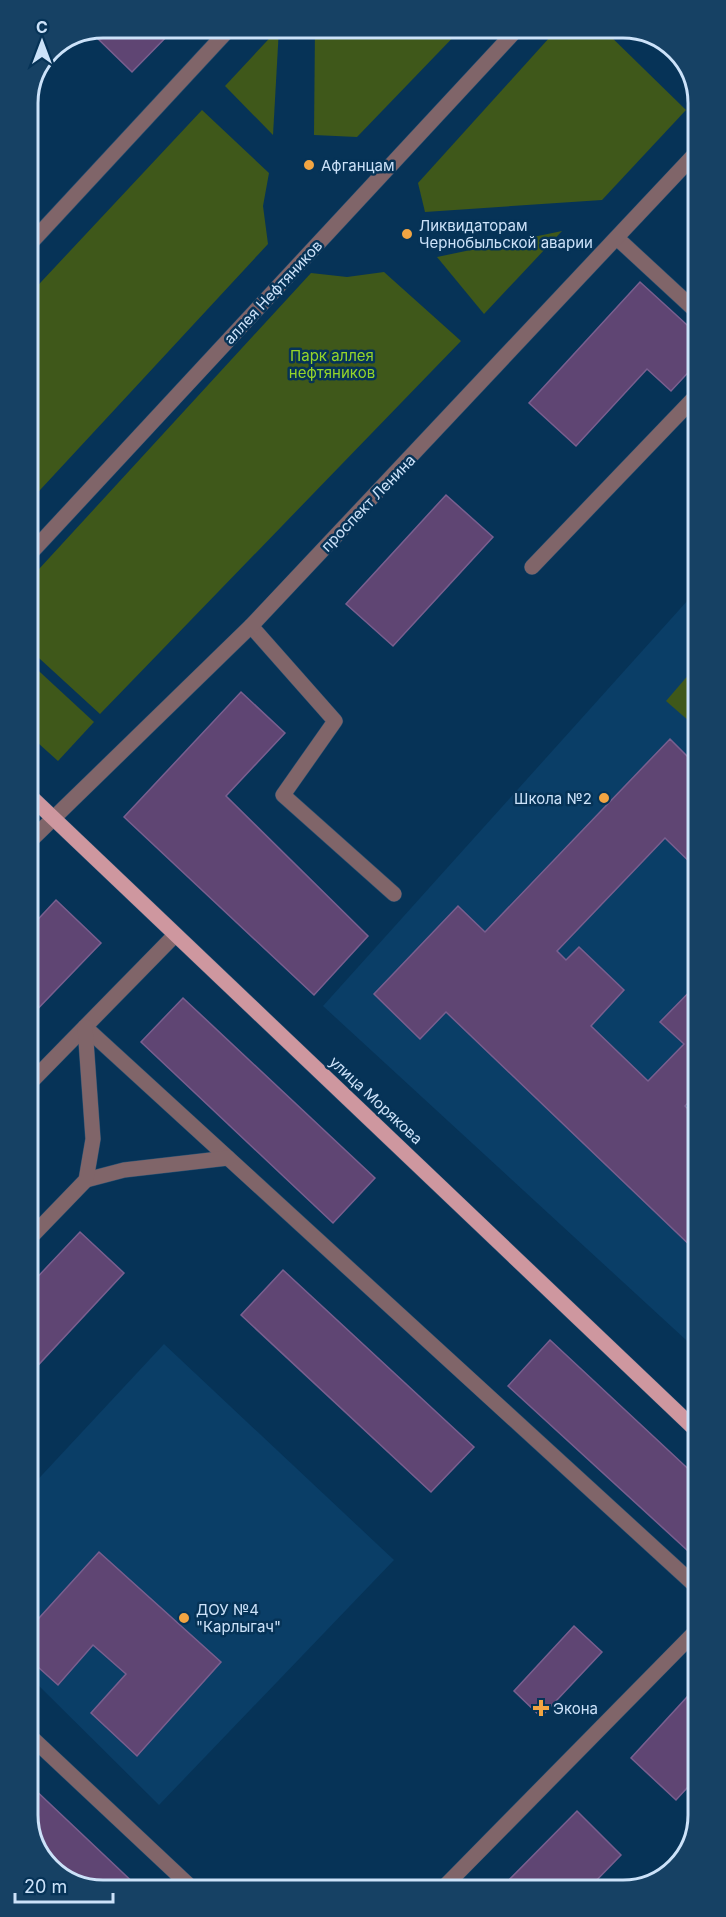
<svg xmlns="http://www.w3.org/2000/svg" width="726" height="1917" font-family="Inter,sans-serif">
  <style>
    .built { fill: #0a3e67 }
    .green { fill: #3f581a }
    .building { fill: #5f4573; stroke: #795f8f; stroke-width: 1.5 }
    .lines { fill: none; stroke-linecap: round; stroke-linejoin: round }
    .minor-casing { stroke: #264f71; stroke-width: 16 }
    .major-casing { stroke: #264f71; stroke-width: 16 }
    .minor { stroke: #806569; stroke-width: 15 }
    .major { stroke: #ce979f; stroke-width: 15 }
    .poi-dot { fill: #f2a542; stroke: #063357; stroke-width: 2 }
    .labels { text-anchor: middle; dominant-baseline: central; stroke-width: 5; stroke-linejoin: round; paint-order: stroke }
    .poi-label { font-size: 15px; fill: #cce2f9; stroke: #063357; text-anchor: start }
    .street-label { font-size: 15px; fill: #cce2f9; stroke: #063357 }
    .park-label { font-size: 15px; fill: #95d529; stroke: #063357 }
    .rim { fill: none; stroke: #cce2f9; stroke-width: 3 }
  </style>
  <rect width="100%" height="100%" fill="#063357"/>
  <g class="built">
    <polygon points="697,590 698,1351 323,1006"/>
    <polygon points="164,1344 394,1560 159,1805 29,1676 29,1489"/>
  </g>
  <g class="green">
    <polygon points="315,27 463,27 357,137 314,135"/>
    <polygon points="559,27 601,27 686,110 602,200 425,212 418,183"/>
    <polygon points="279,28 273,135 225,86"/>
    <polygon points="202,110 269,173 263,206 268,244 28,503 27,297"/>
    <polygon points="562,231 484,314 437,257"/>
    <polygon points="384,272 461,341 100,714 28,648 28,581 311,273 347,277"/>
    <polygon points="28,661 94,722 58,761 28,734"/>
    <polygon points="697,665 697,728 666,701"/>
  </g>
  <g class="building">
    <polygon points="103,27 176,27 132,72 91,32"/>
    <polygon points="640,282 697,334 697,363 671,391 647,369 576,446 529,403"/>
    <polygon points="446,495 493,537 393,646 346,604"/>
    <polygon points="241,692 285,733 226,796 368,936 314,995 124,817"/>
    <polygon points="670,739 697,766 698,870 665,838 557,951 566,960 579,947 624,990 591,1026 648,1081 684,1044 660,1022 698,983 698,1093 685,1106 698,1119 698,1253 446,1012 420,1039 374,994 458,906 485,932"/>
    <polygon points="56,900 101,943 28,1019 28,930"/>
    <polygon points="183,998 375,1178 333,1223 141,1042"/>
    <polygon points="80,1232 124,1273 29,1375 29,1286"/>
    <polygon points="283,1270 474,1447 431,1492 241,1315"/>
    <polygon points="550,1340 698,1478 699,1561 508,1386"/>
    <polygon points="99,1552 221,1662 137,1756 91,1713 126,1674 93,1645 58,1685 29,1659 29,1629"/>
    <polygon points="574,1626 602,1652 541,1717 514,1691"/>
    <polygon points="699,1684 699,1775 676,1800 631,1758"/>
    <polygon points="30,1785 141,1890 97,1890 53,1871 30,1834"/>
    <polygon points="577,1811 621,1855 589,1888 501,1888"/>
  </g>
  <g class="lines">
    <g class="minor-casing">
      <g id="minor">
        <polyline points="618,239 697,312"/>
        <polyline points="27,247 231,27"/>
        <polyline points="28,556 519,27"/>
        <polyline points="532,567 697,395"/>
        <polyline points="251,626 335,721 283,795 394,894"/>
        <polyline points="28,843 251,626 696,153"/>
        <polyline points="85,1027 699,1589"/>
        <polyline points="29,1084 175,935"/>
        <polyline points="86,1180 124,1170 228,1158"/>
        <polyline points="29,1239 86,1180 93,1139 85,1027"/>
        <polyline points="30,1736 193,1889"/>
        <polyline points="443,1888 699,1628"/>
      </g>
    </g>
    <g class="major-casing">
      <polyline id="major" points="28,794 698,1432"/>
    </g>
    <use href="#minor" class="minor"/>
    <use href="#major" class="major"/>
  </g>
  <g class="poi-dot">
    <circle cx="309" cy="165" r="6"/>
    <circle cx="407" cy="234" r="6"/>
    <circle cx="604" cy="798" r="6"/>
    <circle cx="184" cy="1618" r="6"/>
    <path d="M538 1699h6v6h6v6h-6v6h-6v-6h-6v-6h6z"/>
  </g>
  <g class="labels">
    <g class="poi-label">
      <text x="321" y="165">Афганцам</text>
      <text x="419" y="225">Ликвидаторам<tspan x="419" dy="17">Чернобыльской аварии</tspan></text>
      <text x="592" y="798" text-anchor="end">Школа №2</text>
      <text x="196" y="1609">ДОУ №4<tspan x="196" dy="17">"Карлыгач"</tspan></text>
      <text x="553" y="1708">Экона</text>
    </g>
    <g class="street-label">
      <text transform="translate(273 292) rotate(-47)">аллея Нефтяников</text>
      <text transform="translate(368 503) rotate(-46)">проспект Ленина</text>
      <text transform="translate(376 1100) rotate(43)">улица Морякова</text>
    </g>
    <g class="park-label">
      <text x="332" y="355">Парк аллея<tspan x="332" dy="17">нефтяников</tspan></text>
    </g>
  </g>
  <path d="M0 0H726V1917H0ZM103 38H623A65 65 0 0 1 688 103V1815A65 65 0 0 1 623 1880H103A65 65 0 0 1 38 1815V103A65 65 0 0 1 103 38Z" fill="#164164" fill-rule="evenodd"/>
  <path class="rim" d="M103 38H623A65 65 0 0 1 688 103V1815A65 65 0 0 1 623 1880H103A65 65 0 0 1 38 1815V103A65 65 0 0 1 103 38Z"/>
  <g transform="translate(42 42)" stroke="#063357" stroke-width="4.5" paint-order="stroke">
  <path d="M0-4.5L10 22L0 15L-10 22Z" fill="#cce2f9"/>
  <text y="-9" font-size="16" font-weight="bold" text-anchor="middle" fill="#cce2f9">С</text>
  </g>
  <path d="M15 1893v9h98v-9" fill="none" stroke="#cce2f9" stroke-width="3"/>
  <text x="24" y="1893" font-size="18" fill="#cce2f9" stroke="#063357" stroke-width="4.5" paint-order="stroke">20 m</text>
</svg>
